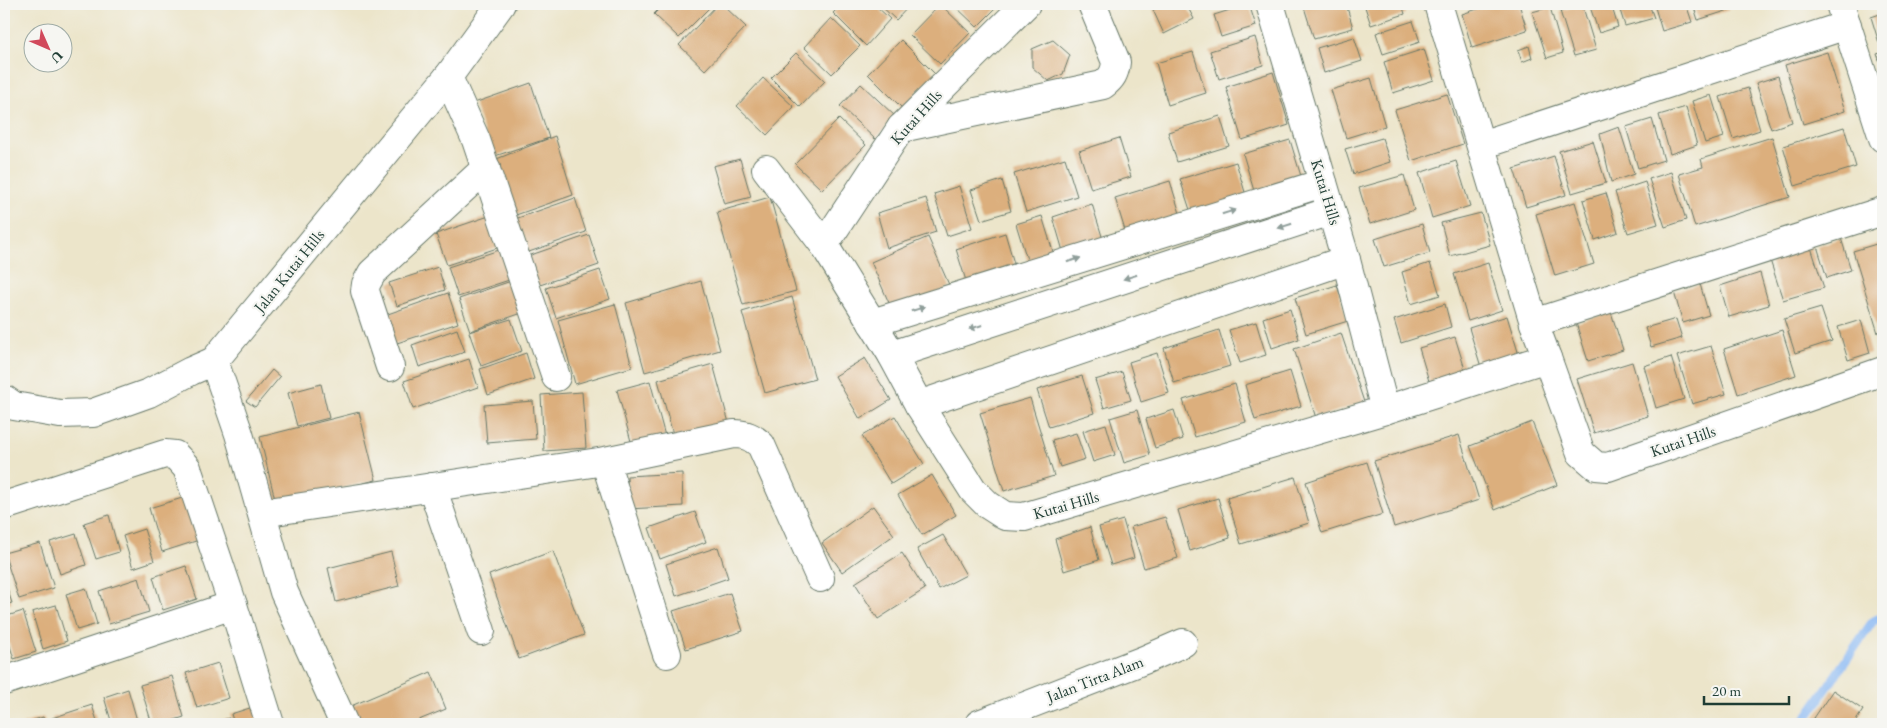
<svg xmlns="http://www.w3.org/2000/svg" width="1887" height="728" font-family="'EB Garamond',serif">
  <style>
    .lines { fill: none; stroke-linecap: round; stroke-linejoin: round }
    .stream { stroke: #88b8f4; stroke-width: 9 }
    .building { fill: #dcaf7d }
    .minor-casing { stroke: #677868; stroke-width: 30 }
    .minor { stroke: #fff; stroke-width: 28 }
    .oneway { fill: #8f9e9a }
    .labels { text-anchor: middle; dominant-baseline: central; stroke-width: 4.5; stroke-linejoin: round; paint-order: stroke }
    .street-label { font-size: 16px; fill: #1f3d34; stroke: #f6f6f2 }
  </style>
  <rect width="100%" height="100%" fill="#f6f6f2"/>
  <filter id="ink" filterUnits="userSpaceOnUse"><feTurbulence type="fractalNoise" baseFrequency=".02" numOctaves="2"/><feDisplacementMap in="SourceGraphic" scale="10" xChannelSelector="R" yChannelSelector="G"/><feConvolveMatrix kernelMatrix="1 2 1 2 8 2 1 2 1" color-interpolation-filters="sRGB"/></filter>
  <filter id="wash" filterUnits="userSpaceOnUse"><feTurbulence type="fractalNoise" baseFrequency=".0096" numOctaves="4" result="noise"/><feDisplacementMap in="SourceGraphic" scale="20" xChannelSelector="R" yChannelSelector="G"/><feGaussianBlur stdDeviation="1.12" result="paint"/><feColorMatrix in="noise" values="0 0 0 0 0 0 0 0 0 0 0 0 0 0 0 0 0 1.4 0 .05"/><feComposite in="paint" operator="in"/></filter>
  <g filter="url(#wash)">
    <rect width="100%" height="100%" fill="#ece5ca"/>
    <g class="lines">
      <polyline class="stream" points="1802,724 1873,621 1883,617"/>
    </g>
    <g id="blocks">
      <g class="building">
        <polygon points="664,4 713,4 679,38 654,14"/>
        <polygon points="718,4 722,4 746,27 705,70 679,45"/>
        <polygon points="842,4 874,4 890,19 866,46 833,13"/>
        <polygon points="879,4 911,4 896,20"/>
        <polygon points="940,4 970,33 940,64 910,35"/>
        <polygon points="953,4 1000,4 977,27"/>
        <polygon points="1165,4 1186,4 1194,19 1164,34 1153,10"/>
        <polygon points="1197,4 1213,4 1198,9"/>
        <polygon points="1249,4 1256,26 1221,37 1214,15"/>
        <polygon points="1303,4 1346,4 1353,28 1314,39"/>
        <polygon points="1364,4 1402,4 1405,14 1371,25"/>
        <polygon points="1493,4 1519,4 1527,30 1472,48 1462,14"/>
        <polygon points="1582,4 1596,50 1574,56 1560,11"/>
        <polygon points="1589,4 1611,4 1618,27 1599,33"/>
        <polygon points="1618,4 1649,4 1654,18 1625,26"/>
        <polygon points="1654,4 1686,4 1692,22 1662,31"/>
        <polygon points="1693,4 1728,4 1729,10 1698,20"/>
        <polygon points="1550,7 1563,53 1547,58 1532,12"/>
        <polygon points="1883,13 1883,42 1879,43 1871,17"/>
        <polygon points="831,18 860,46 832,74 804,47"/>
        <polygon points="1413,21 1420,42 1383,54 1376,33"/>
        <polygon points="1255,37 1263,65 1219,79 1210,51"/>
        <polygon points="1354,37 1362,61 1324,73 1317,48"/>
        <polygon points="901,40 935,74 902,108 868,74"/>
        <polygon points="1053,40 1070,55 1063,74 1048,81 1032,67 1032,49"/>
        <polygon points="1529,46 1532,58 1522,62 1518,50"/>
        <polygon points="1424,49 1434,80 1393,93 1384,62"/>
        <polygon points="1193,52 1206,93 1168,105 1156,63"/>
        <polygon points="1827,52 1845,111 1803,124 1785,65"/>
        <polygon points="1883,52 1883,71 1877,54"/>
        <polygon points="796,53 825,81 800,107 771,78"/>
        <polygon points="1273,72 1289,125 1242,140 1226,87"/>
        <polygon points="1778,76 1792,122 1771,129 1756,83"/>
        <polygon points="763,78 794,107 767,135 737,106"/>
        <polygon points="1371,78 1385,126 1346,138 1331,90"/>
        <polygon points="531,83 549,138 492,157 474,103"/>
        <polygon points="861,84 896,117 875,139 840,106"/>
        <polygon points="1748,88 1760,130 1733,139 1720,97"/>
        <polygon points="1447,94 1463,144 1411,161 1395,110"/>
        <polygon points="1711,95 1724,137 1705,143 1692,101"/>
        <polygon points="1686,107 1697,145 1670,154 1659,115"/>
        <polygon points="1220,116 1229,146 1177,162 1168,132"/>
        <polygon points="839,119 866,145 822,190 795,164"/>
        <polygon points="1652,119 1664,160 1638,168 1626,127"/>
        <polygon points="1619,127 1634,174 1611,182 1600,134"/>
        <polygon points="1844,127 1856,167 1795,186 1783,146"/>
        <polygon points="555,136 573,195 513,216 494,160"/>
        <polygon points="1772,137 1790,197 1695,227 1679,174 1703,167 1701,159"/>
        <polygon points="1119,138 1131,177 1091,189 1079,151"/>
        <polygon points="1382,138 1390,162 1353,174 1345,149"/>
        <polygon points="1290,140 1304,186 1257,201 1243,154"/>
        <polygon points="1593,141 1606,183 1572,193 1559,151"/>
        <polygon points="1554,156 1566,195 1526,207 1514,169"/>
        <polygon points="1065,158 1077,196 1026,212 1014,174"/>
        <polygon points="740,159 751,197 724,204 713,166"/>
        <polygon points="1456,161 1470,206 1432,218 1419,173"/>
        <polygon points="1236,162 1247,199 1192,216 1180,179"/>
        <polygon points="1671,172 1686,220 1665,227 1649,179"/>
        <polygon points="1404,175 1414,210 1370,224 1359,188"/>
        <polygon points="1002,180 1011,211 981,220 971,190"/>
        <polygon points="1170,181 1182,220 1127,237 1115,198"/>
        <polygon points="1645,182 1658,224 1628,233 1615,192"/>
        <polygon points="959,186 972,228 947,236 934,194"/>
        <polygon points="1606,193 1618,232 1595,240 1583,200"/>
        <polygon points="770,197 796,291 743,305 717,212"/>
        <polygon points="575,198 586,232 526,253 515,219"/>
        <polygon points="926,198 936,232 887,248 877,213"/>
        <polygon points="1575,202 1594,264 1555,276 1536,214"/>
        <polygon points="1092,204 1105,246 1065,258 1053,217"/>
        <polygon points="1481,213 1490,245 1450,256 1441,223"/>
        <polygon points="489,216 500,247 447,265 436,234"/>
        <polygon points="1042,216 1055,258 1029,266 1016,224"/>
        <polygon points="1422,224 1430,253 1384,267 1375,239"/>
        <polygon points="1005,233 1016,270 967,284 956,249"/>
        <polygon points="589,235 599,265 537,286 528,256"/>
        <polygon points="928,237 950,287 893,312 871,262"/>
        <polygon points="1841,238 1851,270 1827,278 1817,246"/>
        <polygon points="1809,241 1824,288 1783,300 1768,254"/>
        <polygon points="1883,242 1883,331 1878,333 1853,251"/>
        <polygon points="502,249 512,279 458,297 448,267"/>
        <polygon points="1430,263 1440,295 1411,304 1402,272"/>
        <polygon points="1488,263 1502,310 1468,321 1454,274"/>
        <polygon points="438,267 445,290 397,306 389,283"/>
        <polygon points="600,270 610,299 556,318 546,288"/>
        <polygon points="1760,273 1769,305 1729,317 1720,286"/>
        <polygon points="514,280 525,312 470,331 459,299"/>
        <polygon points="701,281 720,350 645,372 626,303"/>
        <polygon points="1700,284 1709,315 1683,323 1674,292"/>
        <polygon points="1337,285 1348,321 1306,334 1295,298"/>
        <polygon points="448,293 458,323 394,344 385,315"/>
        <polygon points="792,297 815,379 765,393 742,312"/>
        <polygon points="615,304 632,367 575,384 558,320"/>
        <polygon points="1445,304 1451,327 1401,343 1394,320"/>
        <polygon points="1821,308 1832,341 1795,353 1784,319"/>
        <polygon points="1290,309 1299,339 1272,348 1263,318"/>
        <polygon points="1611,312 1623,350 1588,361 1576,323"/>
        <polygon points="1507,316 1519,355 1481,367 1469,328"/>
        <polygon points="511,319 522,351 481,366 469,332"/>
        <polygon points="1676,319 1682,338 1651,347 1645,328"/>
        <polygon points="1861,320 1870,353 1848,360 1838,327"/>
        <polygon points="1256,322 1266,355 1240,363 1229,330"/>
        <polygon points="457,329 465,352 419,367 412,345"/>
        <polygon points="1219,330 1230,366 1174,383 1164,348"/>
        <polygon points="1782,330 1796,375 1738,394 1724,349"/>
        <polygon points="1341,333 1364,402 1316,418 1294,349"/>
        <polygon points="1455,337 1468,379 1432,391 1419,348"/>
        <polygon points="1711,346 1726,394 1692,404 1677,356"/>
        <polygon points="526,353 534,379 488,395 480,369"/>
        <polygon points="1157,353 1169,393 1141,402 1129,362"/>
        <polygon points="1671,357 1684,399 1656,408 1644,366"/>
        <polygon points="865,358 891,400 860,419 835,376"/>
        <polygon points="469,359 478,387 413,409 404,381"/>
        <polygon points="1632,362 1648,416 1594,433 1577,379"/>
        <polygon points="713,364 729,423 674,438 658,380"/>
        <polygon points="272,370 280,377 255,407 246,401"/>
        <polygon points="1290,371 1301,406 1255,420 1245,385"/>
        <polygon points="1122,372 1131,400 1104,408 1095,380"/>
        <polygon points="1082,376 1094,413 1049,427 1037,390"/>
        <polygon points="650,381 665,436 632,445 617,390"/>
        <polygon points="321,384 329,418 297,426 288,393"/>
        <polygon points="1235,384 1246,422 1195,437 1183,400"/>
        <polygon points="582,392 586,448 544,451 541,395"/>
        <polygon points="1030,398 1054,476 1004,491 980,413"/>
        <polygon points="533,401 536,439 487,443 484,405"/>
        <polygon points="1137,410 1150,455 1124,463 1110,418"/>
        <polygon points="1174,410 1183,439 1155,448 1146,419"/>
        <polygon points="359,412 376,480 276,504 260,437"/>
        <polygon points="895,416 924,464 891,484 862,436"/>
        <polygon points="1532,422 1557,485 1495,510 1470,446"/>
        <polygon points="1106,424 1115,455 1093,462 1083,431"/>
        <polygon points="1076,433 1085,459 1060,467 1052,440"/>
        <polygon points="1459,435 1479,500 1394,527 1374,461"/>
        <polygon points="1367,462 1383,514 1322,533 1306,482"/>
        <polygon points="682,473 683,506 628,509 627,476"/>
        <polygon points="932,475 956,515 922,535 898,495"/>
        <polygon points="1295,477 1309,523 1241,544 1227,498"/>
        <polygon points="189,496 202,539 162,552 149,508"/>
        <polygon points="1218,498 1230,538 1190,551 1178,510"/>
        <polygon points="873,506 894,535 842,572 822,543"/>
        <polygon points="695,512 706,542 660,559 649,528"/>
        <polygon points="109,515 119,552 96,559 84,523"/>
        <polygon points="1165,517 1178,558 1144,568 1131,527"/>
        <polygon points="1123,520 1134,558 1111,565 1099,527"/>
        <polygon points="1090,527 1099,560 1064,571 1055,539"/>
        <polygon points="144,529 154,561 133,568 123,536"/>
        <polygon points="76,534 86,565 60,574 50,542"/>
        <polygon points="943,535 966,575 939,589 917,549"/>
        <polygon points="40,543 54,588 19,599 4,553"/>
        <polygon points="718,547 728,578 676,596 666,564"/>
        <polygon points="553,551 584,635 519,659 489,575"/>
        <polygon points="391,552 399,586 336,602 328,568"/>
        <polygon points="902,553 925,589 878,619 855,583"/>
        <polygon points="186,566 197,599 163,610 153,577"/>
        <polygon points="139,578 149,612 109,624 99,591"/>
        <polygon points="4,579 12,603 4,605"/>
        <polygon points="86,588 97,624 77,630 66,594"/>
        <polygon points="730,593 743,631 686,649 673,611"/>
        <polygon points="56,605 67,641 43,649 32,612"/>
        <polygon points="23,611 36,652 14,659 4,627 4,617"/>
        <polygon points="218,663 229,698 197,708 186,673"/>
        <polygon points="431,672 446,709 409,724 358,724 351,706"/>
        <polygon points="172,676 184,717 162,724 152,724 140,685"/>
        <polygon points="128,689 138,724 112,724 104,697"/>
        <polygon points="1833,690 1863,710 1854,724 1810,724"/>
        <polygon points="92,705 98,724 54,724 52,718"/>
        <polygon points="256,706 262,724 234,724 231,714"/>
        <polygon points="43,717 46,724 22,724"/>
        <polygon points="229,718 231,724 209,724"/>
      </g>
    </g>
  </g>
  <g filter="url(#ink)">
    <use href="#blocks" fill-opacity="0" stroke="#677868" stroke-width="1"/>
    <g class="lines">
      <g class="minor-casing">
        <g id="minor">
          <polyline points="1270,4 1346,260 1385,410"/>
          <polyline points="1438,4 1534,323 1547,358"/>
          <polyline points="1840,4 1883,138"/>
          <polyline points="448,77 476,140 556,377"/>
          <path d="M 901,128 L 1103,85 C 1112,78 1115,73 1116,62 L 1092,4"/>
          <polyline points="1481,145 1847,25"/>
          <polyline points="766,169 824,245 892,355 919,405 973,490 988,505 1005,516 1024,517 1385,410 1547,358 1581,453 1596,466 1608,467 1883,371"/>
          <polyline points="824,245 901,128 1026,4"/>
          <polyline points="872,323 1323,183"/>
          <polyline points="1534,323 1883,211"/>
          <polyline points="892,355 1331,211"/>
          <polyline points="214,361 239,434 284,592 344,724"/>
          <polyline points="390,367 365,291 366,284 372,273 486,168"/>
          <polyline points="4,399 14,406 60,414 93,413 149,393 191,371 214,361 448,77 501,4"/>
          <polyline points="919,405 1346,260"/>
          <polyline points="605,461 667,654"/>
          <polyline points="432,487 481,631"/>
          <polyline points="4,506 165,454 175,455 187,468 233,605 270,724"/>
          <path d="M 262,513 L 605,461 L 734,434 C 746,434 752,437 761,445 L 820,578"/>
          <polyline points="4,681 233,605"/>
          <polyline points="979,724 1144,660 1183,643"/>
        </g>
      </g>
      <use href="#minor" class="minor"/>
    </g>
    <defs><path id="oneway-solid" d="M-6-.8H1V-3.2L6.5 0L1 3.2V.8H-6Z" transform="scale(1.25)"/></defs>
    <g class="oneway">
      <use href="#oneway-solid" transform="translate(1229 212) rotate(-17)"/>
      <use href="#oneway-solid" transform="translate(1285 226) rotate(162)"/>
      <use href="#oneway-solid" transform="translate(1074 260) rotate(-17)"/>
      <use href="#oneway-solid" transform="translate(1130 277) rotate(162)"/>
      <use href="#oneway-solid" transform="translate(918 309) rotate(-17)"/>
      <use href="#oneway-solid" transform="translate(976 327) rotate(162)"/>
    </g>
  </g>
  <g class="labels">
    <g class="street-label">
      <text transform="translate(916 117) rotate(-48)">Kutai Hills</text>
      <text transform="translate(1326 192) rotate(73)">Kutai Hills</text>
      <text transform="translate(289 271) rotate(-51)">Jalan Kutai Hills</text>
      <text transform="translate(1683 441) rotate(-19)">Kutai Hills</text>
      <text transform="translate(1066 505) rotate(-16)">Kutai Hills</text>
      <text transform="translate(1095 679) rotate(-21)">Jalan Tirta Alam</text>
    </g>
  </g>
  <rect width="1887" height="728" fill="none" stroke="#f6f6f2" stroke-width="20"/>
  <g transform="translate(48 48) rotate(135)"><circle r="24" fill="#f6f6f2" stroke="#a0aca6"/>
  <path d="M0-4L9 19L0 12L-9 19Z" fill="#d1495b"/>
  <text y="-8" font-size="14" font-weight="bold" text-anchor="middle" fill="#1f3d34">U</text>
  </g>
  <path d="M1704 696v8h85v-8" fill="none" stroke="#1f3d34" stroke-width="2.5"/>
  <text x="1712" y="696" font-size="15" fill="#1f3d34" stroke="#f6f6f2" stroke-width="4" paint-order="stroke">20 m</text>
</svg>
